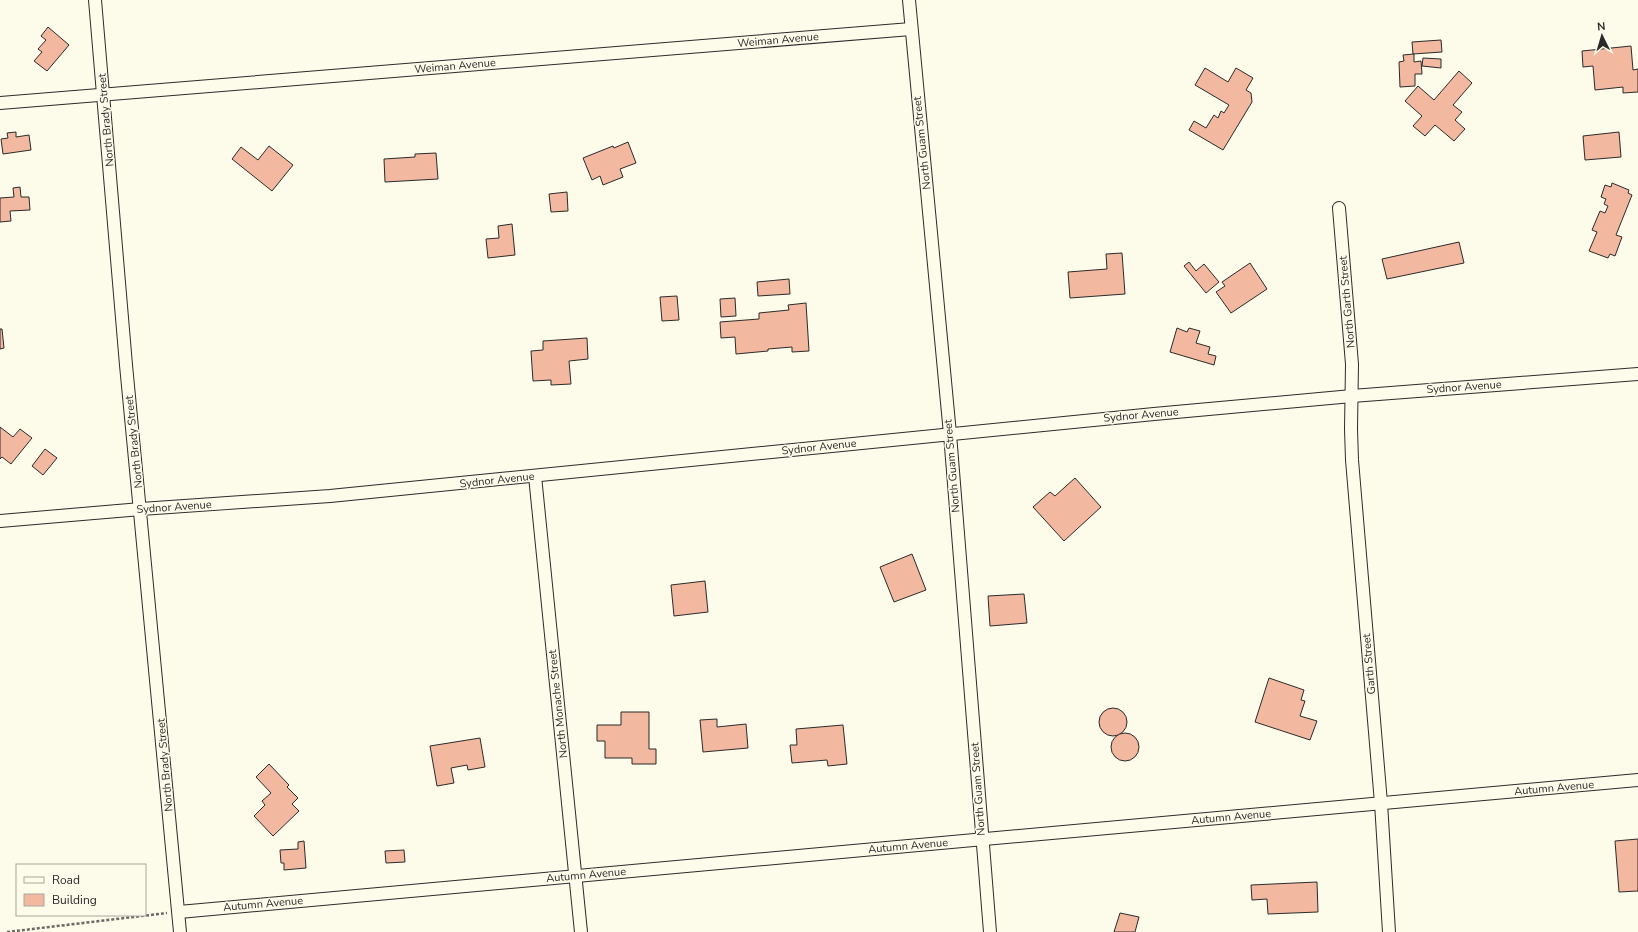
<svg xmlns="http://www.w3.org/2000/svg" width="1638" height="932" font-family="'Nunito Sans',sans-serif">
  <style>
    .building { fill: #f2b8a0; stroke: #2b2b2b }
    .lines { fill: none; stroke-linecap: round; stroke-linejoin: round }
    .street-casing { stroke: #2b2b2b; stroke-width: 14 }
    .path { stroke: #6a6964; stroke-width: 2.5; stroke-dasharray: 3 2; stroke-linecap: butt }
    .street { stroke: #fdfbea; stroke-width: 12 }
    .labels { text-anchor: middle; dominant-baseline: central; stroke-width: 3; stroke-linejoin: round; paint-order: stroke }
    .street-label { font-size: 11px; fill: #2b2b2b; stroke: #fdfbea }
  </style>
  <rect width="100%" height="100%" fill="#fdfbea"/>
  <g class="building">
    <polygon points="48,27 69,45 47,71 34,61 42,52 38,49 46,40 41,36"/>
    <polygon points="1441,40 1442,52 1413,54 1412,42"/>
    <polygon points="1631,46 1633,70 1638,69 1638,92 1623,93 1623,87 1595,90 1593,66 1583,67 1582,51"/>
    <polygon points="1414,54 1414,62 1421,61 1422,74 1415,74 1415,86 1400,87 1399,62 1404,61 1403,55"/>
    <polygon points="1423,58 1441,59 1441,68 1422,66"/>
    <polygon points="1205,68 1228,82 1236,68 1253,78 1246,90 1251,93 1252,102 1223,150 1189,130 1194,121 1206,128 1214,115 1218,118 1221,111 1224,113 1229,105 1195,85"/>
    <polygon points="1459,71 1472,83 1453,105 1462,112 1455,120 1465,129 1454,141 1435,125 1425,136 1413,126 1422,116 1405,101 1418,86 1434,100"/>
    <polygon points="16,132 16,137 29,135 31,150 3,154 1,139 8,138 7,133"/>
    <polygon points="1619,132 1621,157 1585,160 1583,136"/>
    <polygon points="628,142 636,163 620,169 623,177 603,185 600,176 592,180 583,158 613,146 614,148"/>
    <polygon points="269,146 293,165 272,191 232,159 241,147 258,160"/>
    <polygon points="436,153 438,179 385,182 384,159 415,157 415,154"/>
    <polygon points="1612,183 1629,190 1628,193 1632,195 1616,235 1622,237 1615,256 1610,254 1608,258 1589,251 1597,232 1592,230 1600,211 1605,213 1608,206 1604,204 1606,199 1601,197 1605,185 1611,187"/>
    <polygon points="20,187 21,197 29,197 30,210 10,211 11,221 0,222 0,198 14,197 13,188"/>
    <polygon points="567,192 568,211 551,212 549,194"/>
    <polygon points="512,224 515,255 488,258 486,239 499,238 498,226"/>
    <polygon points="1459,242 1464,263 1387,279 1382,259"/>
    <polygon points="1122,253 1125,294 1070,298 1068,272 1107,269 1106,254"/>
    <polygon points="1189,262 1196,271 1204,264 1219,282 1206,293 1184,266"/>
    <polygon points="1250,263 1267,289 1231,313 1216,292 1225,286 1222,282"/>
    <polygon points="789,279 790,294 758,296 757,282"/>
    <polygon points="677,296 679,320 662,321 660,297"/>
    <polygon points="735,298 736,316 721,317 720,299"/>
    <polygon points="806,303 809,351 792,352 792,347 768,349 768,351 736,354 735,337 721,338 720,322 759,319 759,313 789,310 788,305"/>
    <polygon points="1177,328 1187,332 1189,328 1200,331 1196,343 1210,347 1208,354 1216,356 1214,365 1170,352"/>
    <polygon points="0,329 2,329 4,348 0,349"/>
    <polygon points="587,338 588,359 569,361 571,384 551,385 551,380 533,381 531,351 543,350 543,341"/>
    <polygon points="0,427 13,437 20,429 32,438 11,464 2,457 0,459"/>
    <polygon points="45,449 57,458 43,475 32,466"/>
    <polygon points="1075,478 1101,507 1064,541 1033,507 1050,492 1055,496"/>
    <polygon points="912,554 926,590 894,602 880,567"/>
    <polygon points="705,581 708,612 674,616 671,585"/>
    <polygon points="1024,594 1027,623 990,626 988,596"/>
    <polygon points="1269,678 1304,690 1301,700 1305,701 1300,716 1317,721 1310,740 1255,722"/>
    <circle cx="1113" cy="722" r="14"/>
    <polygon points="621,712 649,712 649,749 656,749 656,764 632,764 632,758 605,758 605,741 597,741 597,725 621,725"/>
    <polygon points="717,719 717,727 746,724 748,748 703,752 700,720"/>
    <polygon points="843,725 847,764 828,766 827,760 792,763 790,745 797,745 796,729"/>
    <circle cx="1125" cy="747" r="14"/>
    <polygon points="480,738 485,767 468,770 467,765 451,768 454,783 437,786 430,746"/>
    <polygon points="269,764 289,785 287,787 298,798 292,804 299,811 273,836 254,816 265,805 262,801 271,793 256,777"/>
    <polygon points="1638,839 1638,891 1619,892 1615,841"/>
    <polygon points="304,841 306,868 284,870 284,863 281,863 280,850 298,849 298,842"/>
    <polygon points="404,850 405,862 386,863 385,851"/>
    <polygon points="1317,882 1318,912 1268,914 1267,899 1252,900 1251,885"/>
    <polygon points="1120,913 1139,917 1135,932 1114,932"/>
  </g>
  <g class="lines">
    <g class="street-casing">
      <g id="street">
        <polyline points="95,0 126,365 180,932"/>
        <polyline points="909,0 950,434 990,932"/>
        <polyline points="0,103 911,29"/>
        <polyline points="1339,208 1352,364 1351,429 1352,460 1381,803 1389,932"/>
        <polyline points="535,476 581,932"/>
        <polyline points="0,521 141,509 330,496 1154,414 1352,396 1638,374"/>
        <polyline points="179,912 1638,780"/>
      </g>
    </g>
    <polyline class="path" points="7,932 167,913"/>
    <use href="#street" class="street"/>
  </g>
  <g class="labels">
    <g class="street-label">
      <text transform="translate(778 40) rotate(-5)">Weiman Avenue</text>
      <text transform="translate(455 66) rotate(-5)">Weiman Avenue</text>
      <text transform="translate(106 120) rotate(-95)">North Brady Street</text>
      <text transform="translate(922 143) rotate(-96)">North Guam Street</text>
      <text transform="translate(1347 302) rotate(-95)">North Garth Street</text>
      <text transform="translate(1464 387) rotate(-4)">Sydnor Avenue</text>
      <text transform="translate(1141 415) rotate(-5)">Sydnor Avenue</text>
      <text transform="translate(134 442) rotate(-96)">North Brady Street</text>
      <text transform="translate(819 447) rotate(-6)">Sydnor Avenue</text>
      <text transform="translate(952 466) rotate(-95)">North Guam Street</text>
      <text transform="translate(497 480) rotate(-6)">Sydnor Avenue</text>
      <text transform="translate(174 507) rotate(-4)">Sydnor Avenue</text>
      <text transform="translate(1369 664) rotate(-95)">Garth Street</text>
      <text transform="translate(558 704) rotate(-96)">North Monache Street</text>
      <text transform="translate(165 765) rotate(-95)">North Brady Street</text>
      <text transform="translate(1554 788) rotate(-5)">Autumn Avenue</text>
      <text transform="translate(978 789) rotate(-94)">North Guam Street</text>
      <text transform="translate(1231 817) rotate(-5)">Autumn Avenue</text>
      <text transform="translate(908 846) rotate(-5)">Autumn Avenue</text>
      <text transform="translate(586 875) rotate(-5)">Autumn Avenue</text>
      <text transform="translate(263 904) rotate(-5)">Autumn Avenue</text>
    </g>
  </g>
  <rect x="16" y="864" width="130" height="52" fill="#fdfbea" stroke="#a9a89e"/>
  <rect x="24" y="877" width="20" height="6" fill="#fdfbea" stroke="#a9a89e"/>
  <text x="52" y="884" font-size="12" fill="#2b2b2b">Road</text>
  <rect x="24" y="894" width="20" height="12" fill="#f2b8a0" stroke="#a9a89e"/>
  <text x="52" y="904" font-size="12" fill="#2b2b2b">Building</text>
  <g transform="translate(1602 36) rotate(355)" stroke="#fdfbea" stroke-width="3" paint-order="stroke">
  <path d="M0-3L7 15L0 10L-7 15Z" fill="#2b2b2b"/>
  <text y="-6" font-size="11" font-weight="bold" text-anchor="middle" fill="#2b2b2b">N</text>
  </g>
</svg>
